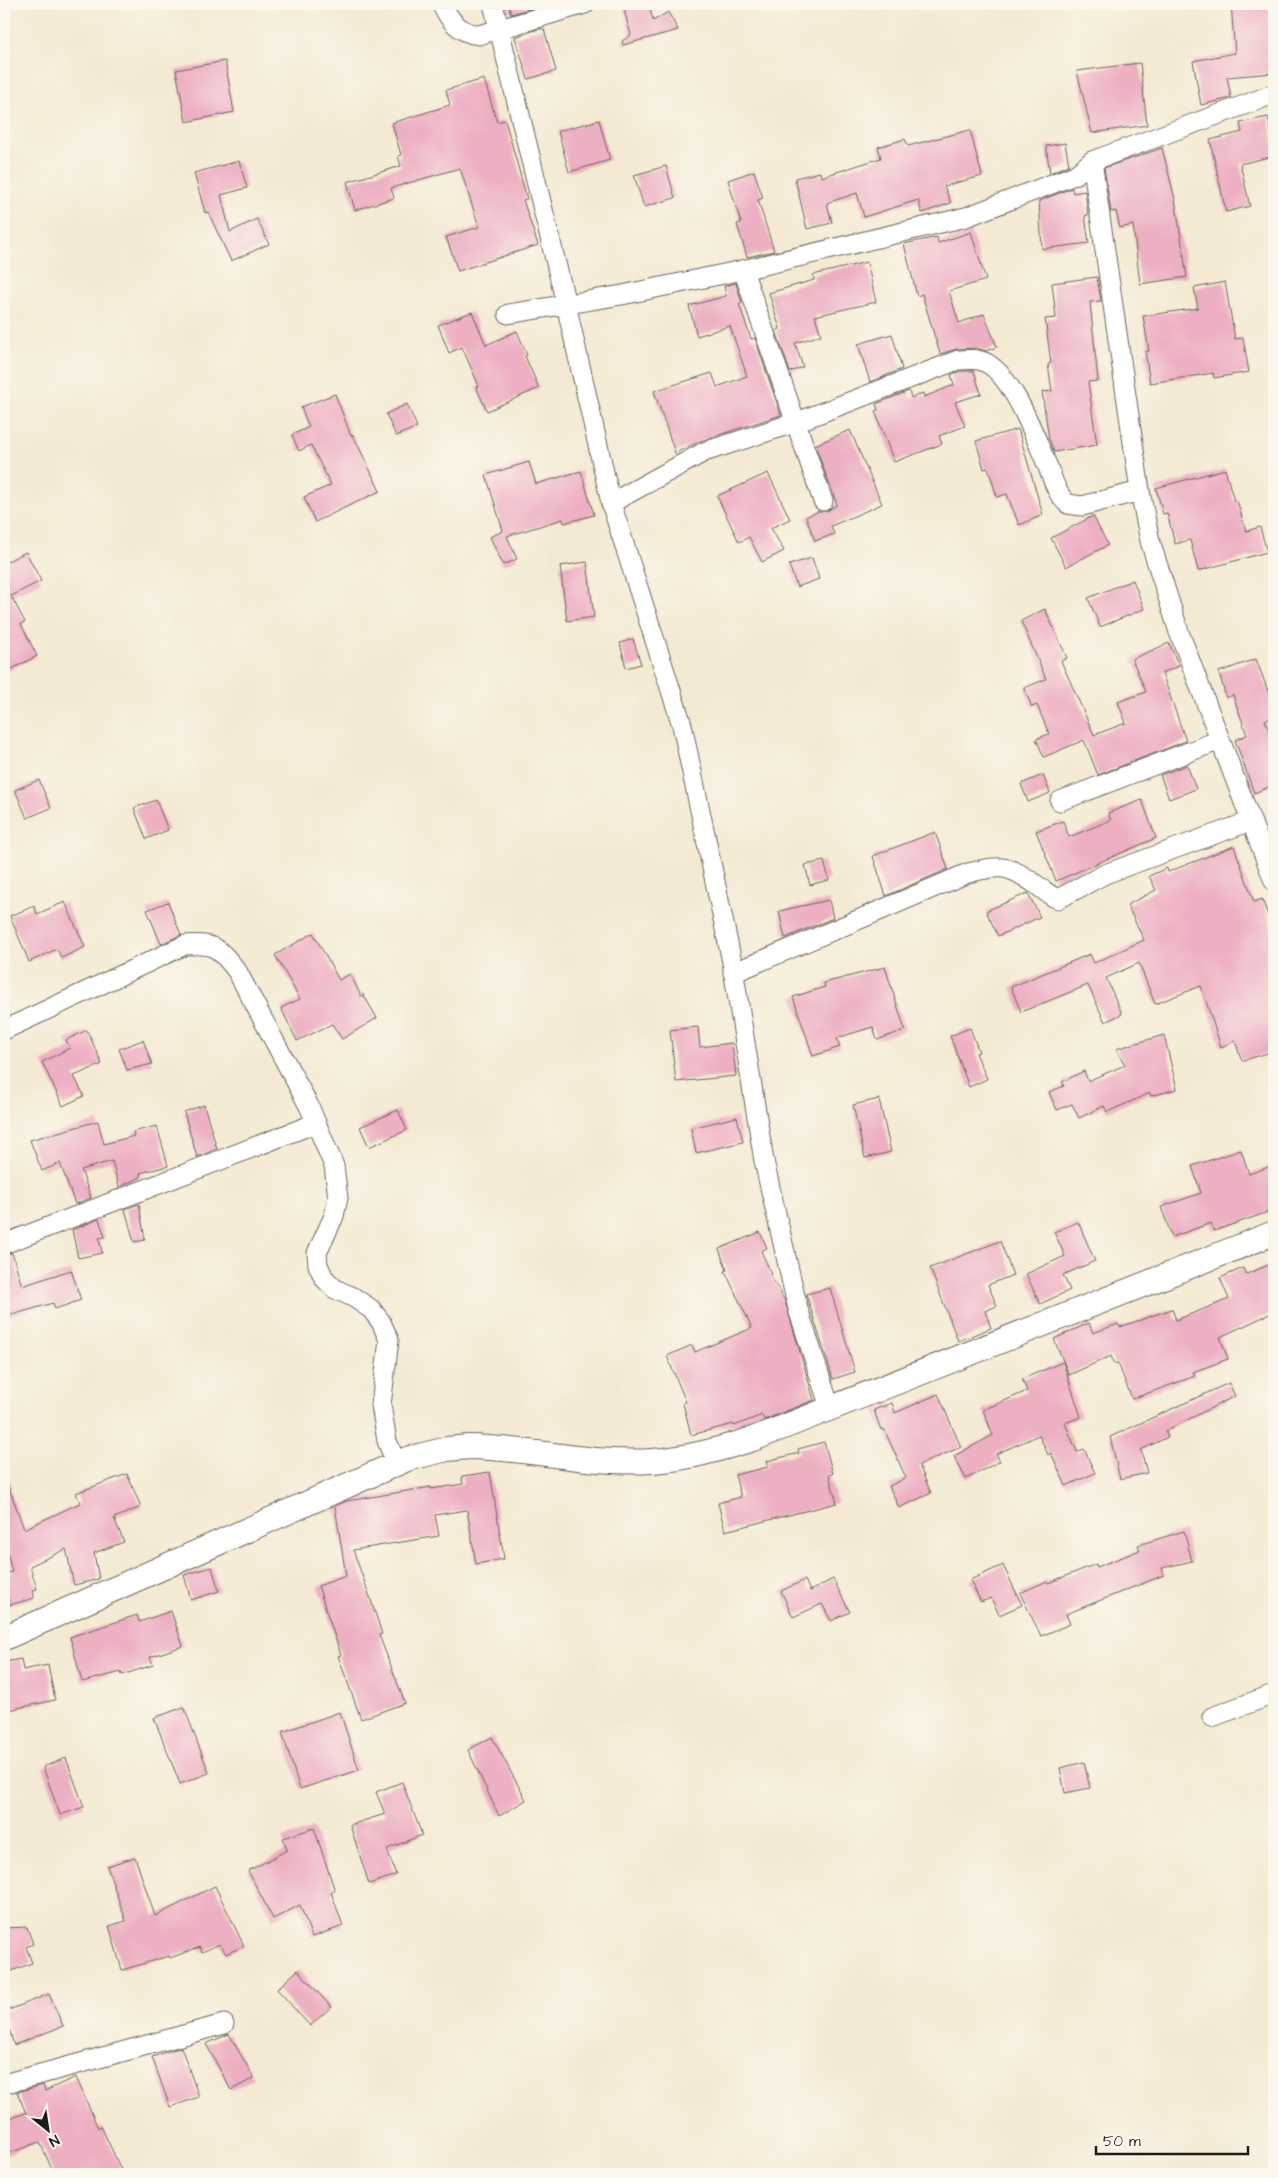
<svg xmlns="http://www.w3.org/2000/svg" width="1278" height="2178" font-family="'Architects Daughter',sans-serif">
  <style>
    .building { fill: #edafc2 }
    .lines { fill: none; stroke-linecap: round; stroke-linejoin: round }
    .minor-casing { stroke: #68645c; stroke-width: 21 }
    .tertiary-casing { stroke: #68645c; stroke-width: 26 }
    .minor { stroke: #fff; stroke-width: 19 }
    .tertiary { stroke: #fff; stroke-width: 24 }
  </style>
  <rect width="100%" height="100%" fill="#fbf7ec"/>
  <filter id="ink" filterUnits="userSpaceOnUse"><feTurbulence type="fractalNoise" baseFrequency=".02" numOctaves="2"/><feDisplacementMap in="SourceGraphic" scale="10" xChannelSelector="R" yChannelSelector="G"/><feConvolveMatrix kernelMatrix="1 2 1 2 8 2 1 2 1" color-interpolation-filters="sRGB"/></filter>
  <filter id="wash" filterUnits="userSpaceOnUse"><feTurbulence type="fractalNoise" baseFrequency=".0096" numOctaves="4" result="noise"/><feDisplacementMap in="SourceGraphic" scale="20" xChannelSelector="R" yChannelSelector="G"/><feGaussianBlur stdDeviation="1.12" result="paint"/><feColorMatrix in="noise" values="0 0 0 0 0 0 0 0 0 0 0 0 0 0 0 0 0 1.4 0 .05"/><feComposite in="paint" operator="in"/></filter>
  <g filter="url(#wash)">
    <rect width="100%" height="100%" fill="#f4ead3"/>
    <g id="blocks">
      <g class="building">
        <polygon points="508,4 531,4 532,8 511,14"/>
        <polygon points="649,4 653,21 668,12 678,30 623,45 622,41 631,35 624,10"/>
        <polygon points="1231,4 1274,4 1274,73 1227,77 1231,98 1201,105 1193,61 1235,53"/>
        <polygon points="538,29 544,29 556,71 528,79 515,37"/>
        <polygon points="225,61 234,112 186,122 176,70"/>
        <polygon points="1140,63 1147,125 1092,133 1077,71"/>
        <polygon points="484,79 497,122 505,120 527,199 523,200 538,245 458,271 446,237 479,227 460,168 391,188 394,198 355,210 347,182 401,166 398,156 401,155 392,123 450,105 446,90"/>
        <polygon points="1268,117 1274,144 1274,156 1240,164 1250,206 1226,212 1210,140 1242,132 1240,123"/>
        <polygon points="599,120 610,160 569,172 558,131"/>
        <polygon points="970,130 982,176 944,186 951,203 922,213 918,200 864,217 857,193 827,203 832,223 807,229 795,178 820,172 821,177 881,158 878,147 905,139 908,146"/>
        <polygon points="1065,143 1069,165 1050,173 1046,146"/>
        <polygon points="1162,148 1175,199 1187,277 1140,284 1133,225 1120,228 1116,211 1111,212 1104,168"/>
        <polygon points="239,161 247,188 221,195 230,232 257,219 269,244 231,261 208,212 205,213 194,173"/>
        <polygon points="666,166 675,198 644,207 634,175"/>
        <polygon points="754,171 763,198 758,200 774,251 747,257 737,224 741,223 728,180"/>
        <polygon points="1072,188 1073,193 1085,191 1088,215 1085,216 1089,243 1042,249 1039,201"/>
        <polygon points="971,232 986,280 949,291 959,323 984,314 997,347 986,351 976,348 957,349 940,354 922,294 917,296 904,244 937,237 938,243"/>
        <polygon points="867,262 876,302 815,316 821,335 795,343 803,367 790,372 776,331 780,329 769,293 814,280 813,275"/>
        <polygon points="1097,277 1101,301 1090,302 1098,381 1088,382 1097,445 1054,452 1049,439 1042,392 1052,391 1048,364 1051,363 1045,319 1056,318 1052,283"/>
        <polygon points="1225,282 1235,339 1243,338 1249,372 1214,378 1213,373 1150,383 1145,352 1149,351 1143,316 1198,308 1194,288"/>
        <polygon points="736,283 742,303 739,304 751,339 755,338 781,415 700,441 675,453 654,391 712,373 717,387 747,376 730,326 697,336 689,306 726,296 724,286"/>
        <polygon points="472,312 486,345 517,331 527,355 525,356 539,388 487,411 476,387 479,386 462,347 449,353 438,325"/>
        <polygon points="892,334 902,369 870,382 858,344"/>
        <polygon points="960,371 974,371 981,394 955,402 965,426 939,436 942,444 894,462 875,411 878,410 876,404 909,391 911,398 923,393 924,397 954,385 951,375"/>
        <polygon points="335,394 351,436 353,435 380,491 315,522 304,497 331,485 311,445 299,451 292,435 309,427 301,407"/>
        <polygon points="407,404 417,427 396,436 386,414"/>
        <polygon points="1018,429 1043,515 1019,525 1007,494 997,497 988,468 984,469 976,441"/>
        <polygon points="850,430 882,504 831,526 834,534 815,541 806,517 819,511 827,511 837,505 815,445"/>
        <polygon points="529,462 536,484 581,471 594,515 564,523 563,519 507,536 517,559 503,565 490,537 503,531 486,475"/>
        <polygon points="1225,469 1234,501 1237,500 1246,531 1260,527 1267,552 1198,571 1190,540 1175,544 1167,513 1163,514 1156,488"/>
        <polygon points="768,473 790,519 771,528 784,551 762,562 749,537 739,542 717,496"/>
        <polygon points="1093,516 1108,545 1066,567 1051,538"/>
        <polygon points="26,552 41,581 11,596 25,622 21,624 37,656 4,673 4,563"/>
        <polygon points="812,558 819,579 797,587 789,565"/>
        <polygon points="587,562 594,617 567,621 560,566"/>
        <polygon points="1133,580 1144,609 1100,627 1088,598"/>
        <polygon points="1045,609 1067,658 1061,661 1094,735 1126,723 1118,702 1146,692 1132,659 1169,643 1179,666 1162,673 1186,741 1098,775 1084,740 1044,757 1036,739 1049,734 1037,705 1032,707 1024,688 1046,679 1021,621"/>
        <polygon points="633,639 641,664 626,668 620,643"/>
        <polygon points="1256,659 1268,691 1274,689 1274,717 1265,720 1274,742 1274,785 1254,793 1235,740 1247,735 1233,695 1226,698 1219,672"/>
        <polygon points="1187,765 1196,789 1169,799 1160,775"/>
        <polygon points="1043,775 1050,793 1028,802 1021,784"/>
        <polygon points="39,780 51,808 27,818 15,790"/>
        <polygon points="156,800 168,830 146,839 134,808"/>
        <polygon points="1142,800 1156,838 1056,881 1036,831 1063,821 1069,837 1111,820 1108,813"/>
        <polygon points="935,832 948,869 886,896 873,856"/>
        <polygon points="1234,846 1254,902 1262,899 1274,932 1274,1051 1242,1061 1235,1041 1221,1047 1201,986 1155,1004 1139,963 1106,978 1122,1014 1105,1022 1088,985 1021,1012 1011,987 1090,954 1094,963 1144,940 1127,905 1156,890 1149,876 1167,868 1168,872"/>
        <polygon points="824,861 829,880 810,885 805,865"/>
        <polygon points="1028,893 1040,917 998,936 986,911"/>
        <polygon points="829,900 833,918 785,938 779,911"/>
        <polygon points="65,902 85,947 61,958 57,949 29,962 10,916 34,906 37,914"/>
        <polygon points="168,902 181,935 161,944 147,910"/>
        <polygon points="313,933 339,980 350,974 361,996 363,994 377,1018 342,1039 332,1024 297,1041 281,1008 300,999 275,955"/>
        <polygon points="885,967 905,1030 877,1040 873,1027 837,1038 840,1047 813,1056 793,997 825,987 824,983"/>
        <polygon points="698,1027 700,1047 732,1043 736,1076 676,1082 670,1030"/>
        <polygon points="970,1028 979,1052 976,1053 987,1079 969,1087 950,1036"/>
        <polygon points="87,1030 102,1064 74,1076 84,1096 63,1106 42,1062 70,1048 66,1040"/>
        <polygon points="1164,1035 1177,1089 1151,1096 1150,1093 1107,1112 1104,1106 1079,1118 1072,1104 1057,1110 1049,1092 1064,1086 1062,1082 1084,1071 1088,1081 1125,1065 1116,1049"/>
        <polygon points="143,1040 152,1064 127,1070 119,1049"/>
        <polygon points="879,1099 891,1152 865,1158 853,1105"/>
        <polygon points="204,1105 217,1149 197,1157 184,1112"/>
        <polygon points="398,1110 407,1130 369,1147 360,1127"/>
        <polygon points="737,1117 743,1142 696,1153 691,1128"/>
        <polygon points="98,1121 104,1144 134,1136 133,1132 157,1126 168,1166 140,1173 141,1177 119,1187 112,1161 81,1170 91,1198 75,1204 60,1163 42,1171 30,1140"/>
        <polygon points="1241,1150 1249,1174 1274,1165 1274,1210 1214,1231 1211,1223 1172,1237 1161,1207 1201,1193 1192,1166"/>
        <polygon points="139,1204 145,1240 134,1242 125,1209"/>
        <polygon points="99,1219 105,1237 99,1238 102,1253 78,1258 72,1230"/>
        <polygon points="1078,1222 1095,1261 1063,1275 1070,1290 1040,1304 1026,1274 1065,1256 1054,1232"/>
        <polygon points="760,1232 767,1248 761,1251 771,1273 770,1274 785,1301 814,1400 764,1420 762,1415 734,1426 733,1424 691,1435 683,1403 686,1402 667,1356 692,1345 695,1352 752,1328 725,1271 727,1270 719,1249"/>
        <polygon points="1000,1241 1013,1275 988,1285 997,1306 985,1311 991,1328 958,1341 930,1268"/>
        <polygon points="12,1253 22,1286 71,1270 81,1300 55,1309 53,1303 8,1316 4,1300 4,1255"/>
        <polygon points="1269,1265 1274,1278 1274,1312 1220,1337 1228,1359 1193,1372 1195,1376 1132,1399 1118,1363 1114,1364 1111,1356 1069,1375 1054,1339 1089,1323 1093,1333 1118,1324 1120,1327 1172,1309 1176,1320 1229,1299 1220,1278 1243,1268 1246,1274"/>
        <polygon points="830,1288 855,1372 833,1379 806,1294"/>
        <polygon points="1063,1362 1081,1417 1065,1423 1077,1452 1084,1449 1095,1473 1066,1486 1051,1453 1048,1455 1039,1435 996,1454 1000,1461 966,1479 954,1456 993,1435 983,1410 1027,1391 1022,1379"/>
        <polygon points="1229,1383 1235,1396 1165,1431 1168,1437 1141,1450 1147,1473 1120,1479 1110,1437"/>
        <polygon points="938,1394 961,1447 919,1465 931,1493 899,1508 889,1486 906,1478 884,1429 881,1430 874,1410 892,1403 895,1413"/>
        <polygon points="824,1442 833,1474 829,1475 837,1503 725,1531 718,1503 741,1497 735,1475 768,1467 767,1461 799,1453 798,1449"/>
        <polygon points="490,1472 504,1559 476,1564 467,1510 435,1515 439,1536 353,1550 370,1597 382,1634 379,1635 405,1703 361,1719 338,1656 341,1655 318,1586 346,1576 335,1506 347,1501 431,1487 431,1489 463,1484 462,1476"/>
        <polygon points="127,1474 141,1507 114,1518 124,1542 94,1553 99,1579 74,1585 66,1549 30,1566 37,1589 33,1590 34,1598 10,1605 4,1582 4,1574 12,1572 4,1539 4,1480 6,1479 24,1529 80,1503 76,1493"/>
        <polygon points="1184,1531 1192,1561 1162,1568 1164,1575 1066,1614 1070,1624 1041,1636 1020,1593 1047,1581 1048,1583 1096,1564 1097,1567 1140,1550 1138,1545"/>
        <polygon points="1003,1565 1022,1605 999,1615 991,1598 981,1602 970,1580"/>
        <polygon points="212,1567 219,1591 191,1600 184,1575"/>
        <polygon points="833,1579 850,1612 831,1621 822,1604 793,1617 781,1591 805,1580 810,1591"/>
        <polygon points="171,1611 183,1646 150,1657 153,1665 122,1675 121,1672 82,1682 70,1637 137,1615 139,1622"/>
        <polygon points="21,1659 23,1670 48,1665 55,1700 4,1711 4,1662"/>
        <polygon points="184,1707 209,1773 180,1784 154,1718"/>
        <polygon points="340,1712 359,1770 300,1789 282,1732"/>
        <polygon points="492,1737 526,1800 499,1816 468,1750"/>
        <polygon points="66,1758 84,1807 60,1815 43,1767"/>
        <polygon points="1084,1762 1090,1788 1065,1793 1060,1768"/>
        <polygon points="402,1782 422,1835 387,1849 396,1875 369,1884 350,1825 385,1814 376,1792"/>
        <polygon points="314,1828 335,1891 331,1892 343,1926 312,1937 300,1905 273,1919 248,1871 287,1850 283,1838"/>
        <polygon points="135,1857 155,1916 215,1886 244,1946 226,1954 220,1944 202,1952 200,1947 170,1958 169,1956 122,1970 109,1926 126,1921 107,1866"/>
        <polygon points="27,1927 33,1944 26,1947 32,1963 4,1974 4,1928"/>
        <polygon points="298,1970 331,2007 310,2026 277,1989"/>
        <polygon points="49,1994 63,2026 14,2045 4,2012"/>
        <polygon points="229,2034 254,2078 231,2090 206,2044"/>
        <polygon points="181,2047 199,2097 170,2107 152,2057"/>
        <polygon points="76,2077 98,2128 101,2126 123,2174 54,2174 40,2142 4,2155 4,2120 26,2113 17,2092 43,2085 45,2091"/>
      </g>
    </g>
  </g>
  <g filter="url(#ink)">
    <use href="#blocks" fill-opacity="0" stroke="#68645c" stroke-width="1"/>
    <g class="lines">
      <g class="minor-casing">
        <g id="minor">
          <path d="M 441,4 C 450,20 459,33 479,35 L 585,4"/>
          <polyline points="493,4 566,304 611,503 682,725 732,962 764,1161 798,1309 830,1408"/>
          <polyline points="1092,161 1140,491 1150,541 1179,632 1274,881"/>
          <polyline points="743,270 823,501"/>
          <polyline points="508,314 622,295 743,270 966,217 1075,175 1092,161 1274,94"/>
          <path d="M 611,503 L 704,452 L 797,422 L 958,360 C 964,360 972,359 978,360 C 1010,365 1036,440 1048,467 C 1053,480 1057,495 1068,504 L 1082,506 L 1140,491"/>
          <polyline points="1060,801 1220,740"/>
          <path d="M 733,973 L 968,873 C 1002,864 1009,865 1038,886 C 1045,891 1050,896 1058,899 L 1105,874 L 1251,821"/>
          <path d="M 4,1030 L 185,945 C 215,943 218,947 237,971 L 309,1106 L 334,1166 L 338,1198 L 334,1216 L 317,1253 L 318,1265 L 324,1278 L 335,1289 L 353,1297 L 371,1309 L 381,1322 L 389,1340 L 381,1405 L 387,1441 L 396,1463"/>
          <polyline points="4,1244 316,1123"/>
          <polyline points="1212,1717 1274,1694"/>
          <polyline points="4,2084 224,2024"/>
        </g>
      </g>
      <g class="tertiary-casing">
        <path id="tertiary" d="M 4,1638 L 407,1459 L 447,1449 L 469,1447 C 530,1448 591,1465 652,1461 C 687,1459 720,1449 753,1439 L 1274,1233"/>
      </g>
      <use href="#minor" class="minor"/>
      <use href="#tertiary" class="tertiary"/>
    </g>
  </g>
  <rect width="1278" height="2178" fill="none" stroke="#fbf7ec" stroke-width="20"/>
  <g transform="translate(48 2130) rotate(150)" stroke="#fbf7ec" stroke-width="4" paint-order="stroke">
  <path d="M0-4L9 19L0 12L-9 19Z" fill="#1c1c1c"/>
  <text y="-8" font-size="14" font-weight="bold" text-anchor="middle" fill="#1c1c1c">N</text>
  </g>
  <path d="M1096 2146v8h152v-8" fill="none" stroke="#1c1c1c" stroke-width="2.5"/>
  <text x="1103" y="2146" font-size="15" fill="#1c1c1c" stroke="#fbf7ec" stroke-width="4" paint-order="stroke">50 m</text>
</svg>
